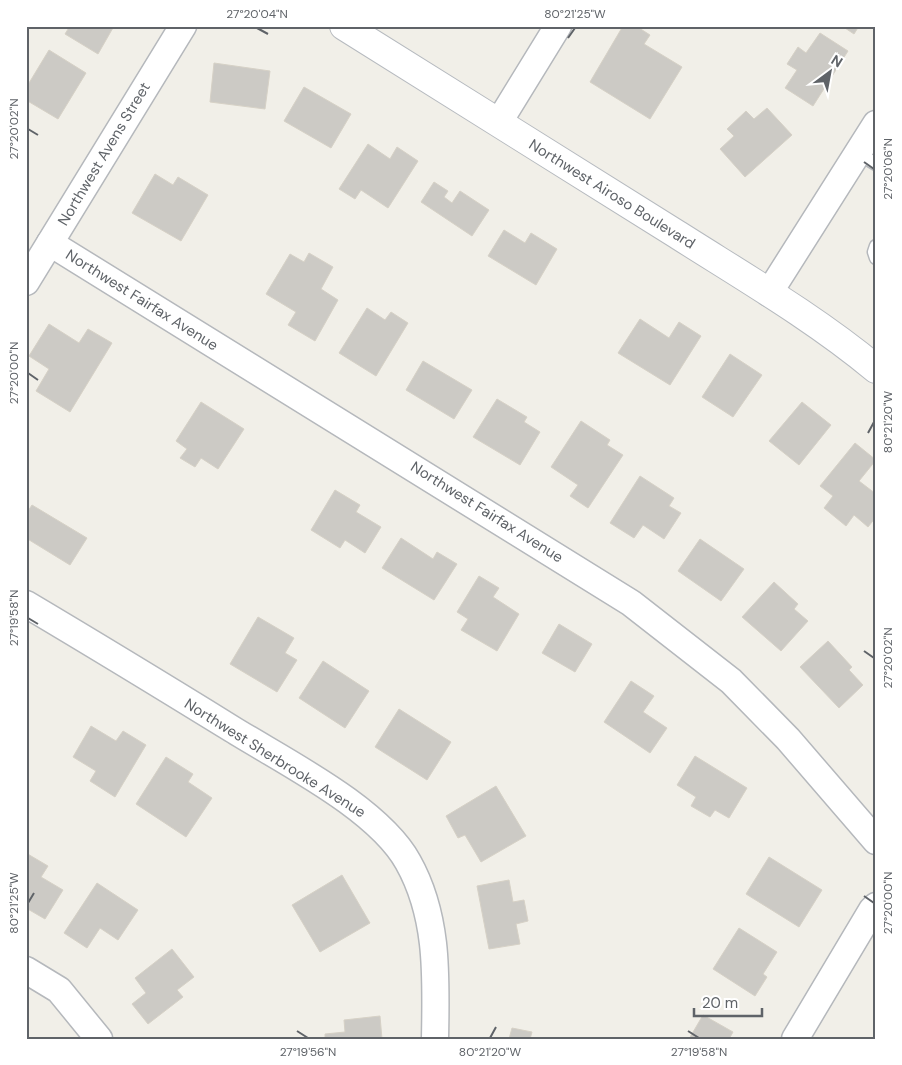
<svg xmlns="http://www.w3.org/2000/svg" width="902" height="1065" font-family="'DM Sans',sans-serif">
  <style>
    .building { fill: #cccac5; stroke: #d6d1c6 }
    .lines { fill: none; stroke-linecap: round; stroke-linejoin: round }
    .service-casing { stroke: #b5b8bc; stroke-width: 15 }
    .minor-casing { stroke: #b5b8bc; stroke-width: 29 }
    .secondary-casing { stroke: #b6babf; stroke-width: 30 }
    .service { stroke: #fff; stroke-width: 12 }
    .minor { stroke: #fff; stroke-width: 26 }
    .secondary { stroke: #fff; stroke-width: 28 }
    .ticks { fill: none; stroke: #5f6368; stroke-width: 2 }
    .labels { text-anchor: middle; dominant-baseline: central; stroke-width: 5; stroke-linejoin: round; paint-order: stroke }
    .street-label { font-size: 15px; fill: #5f6368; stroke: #fff }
    .neatline { fill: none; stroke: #5f6368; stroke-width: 2 }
    .ticks-label { font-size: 12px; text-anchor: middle; fill: #5f6368 }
  </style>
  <rect width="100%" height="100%" fill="#f1efe8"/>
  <g class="building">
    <polygon points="70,26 114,26 98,54 65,34"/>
    <polygon points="623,26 636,26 650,35 644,44 682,67 650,119 590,82"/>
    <polygon points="842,26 859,26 854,34"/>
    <polygon points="820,33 848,51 813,106 785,88 797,70 787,64 798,47 806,53"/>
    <polygon points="49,50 86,73 58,119 26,100 26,88"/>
    <polygon points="214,63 270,71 265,109 210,102"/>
    <polygon points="304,87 351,114 331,148 284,121"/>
    <polygon points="767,108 792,135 745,177 720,149 734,136 727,129 746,111 754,119"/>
    <polygon points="368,144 390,159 397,147 418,161 388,208 361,190 355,199 339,189"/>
    <polygon points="155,174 173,185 178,177 208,195 181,241 132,213"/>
    <polygon points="434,182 448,191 444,197 452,203 460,191 489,210 472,236 421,202"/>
    <polygon points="504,230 525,243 531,233 557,249 536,285 488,256"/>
    <polygon points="309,253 333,267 321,289 338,300 315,341 288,325 296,312 266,294 290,254 304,262"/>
    <polygon points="367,308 385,320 391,312 408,323 376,376 339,353"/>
    <polygon points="640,319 669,338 679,322 701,336 670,385 618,353"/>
    <polygon points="49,324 79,343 88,329 112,343 70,412 36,391 49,369 29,356"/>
    <polygon points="730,354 762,375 733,417 702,397"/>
    <polygon points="423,361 472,390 454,419 406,390"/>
    <polygon points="497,399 527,417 524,422 540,432 520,465 473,437"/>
    <polygon points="201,402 244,429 218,469 201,458 195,467 180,458 187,449 176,441"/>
    <polygon points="802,402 831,425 799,465 769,441"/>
    <polygon points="581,421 610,440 607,445 623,455 588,508 570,496 578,485 551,467"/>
    <polygon points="855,443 876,460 859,481 876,494 876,517 868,527 854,515 846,526 824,508 833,496 820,486"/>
    <polygon points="640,476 674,498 669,506 681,513 664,539 643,525 634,538 610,523"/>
    <polygon points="335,490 360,505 356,512 381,527 365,553 345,540 340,548 311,530"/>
    <polygon points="32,505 87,538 70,565 26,538 26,514"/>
    <polygon points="401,538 433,559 437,552 457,564 434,600 382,568"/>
    <polygon points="700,539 744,569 721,601 678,571"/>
    <polygon points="479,576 499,588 493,597 519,614 497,651 461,630 468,619 457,612"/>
    <polygon points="774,582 798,604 794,609 808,621 781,651 742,617"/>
    <polygon points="258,617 294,638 285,653 297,660 277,692 230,664"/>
    <polygon points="559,624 592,644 575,672 542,653"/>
    <polygon points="828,641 852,667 849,670 863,685 839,708 800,667"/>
    <polygon points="323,661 369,691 345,728 299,698"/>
    <polygon points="631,681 654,696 643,712 667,728 650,753 604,722"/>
    <polygon points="399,709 451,742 427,780 375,747"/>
    <polygon points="91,726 116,741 123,731 146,745 115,797 90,781 96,771 73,757"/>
    <polygon points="695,756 747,788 729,818 715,810 710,817 691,806 696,797 677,785"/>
    <polygon points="166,757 193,774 188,782 212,798 186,837 136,804"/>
    <polygon points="496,786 526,836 481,862 465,835 458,838 446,816"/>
    <polygon points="26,853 48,866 41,877 63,890 45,919 26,908"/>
    <polygon points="769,857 822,890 799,927 746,894"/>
    <polygon points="342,875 370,923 320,952 292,905"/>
    <polygon points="509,880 513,902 524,900 528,921 516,924 520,944 489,949 477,886"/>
    <polygon points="97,883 138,910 118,940 100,928 87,948 64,933"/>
    <polygon points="739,928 777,952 763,974 767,977 755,996 713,969"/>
    <polygon points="172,949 194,977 177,990 183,997 148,1024 132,1004 146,993 135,978"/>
    <polygon points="703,1015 733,1032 729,1039 689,1039"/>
    <polygon points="380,1016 382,1039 325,1039 325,1034 345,1032 344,1020"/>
    <polygon points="512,1028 532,1032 530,1039 509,1039"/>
  </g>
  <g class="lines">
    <g class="service-casing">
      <g id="service">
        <polyline points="858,153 876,164"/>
        <polyline points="876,246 874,252 876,258"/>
      </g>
    </g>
    <g class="minor-casing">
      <g id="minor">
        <polyline points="499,122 558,26"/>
        <polyline points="50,243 631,603 731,681 788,739 876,841"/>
        <polyline points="26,282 183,26"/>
        <polyline points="769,293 876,124"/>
        <path d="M 26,604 C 95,645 164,687 232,729 C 285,762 378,808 408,862 C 439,917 436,978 435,1039"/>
        <polyline points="26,970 59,990 99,1039"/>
        <polyline points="795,1039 872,910 876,906"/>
      </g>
    </g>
    <g class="secondary-casing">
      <path id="secondary" d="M 344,26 C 456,95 567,165 678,235 C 744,277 816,319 876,369"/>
    </g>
    <use href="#service" class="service"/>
    <use href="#minor" class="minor"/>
    <use href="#secondary" class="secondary"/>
  </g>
  <path class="ticks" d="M 257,28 L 268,34M 568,38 L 575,28M 28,129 L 38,135M 864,162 L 874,169M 28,373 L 38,380M 868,433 L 874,422M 28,618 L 38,624M 864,651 L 874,658M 864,896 L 874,903M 28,903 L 34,893M 297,1031 L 308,1038M 688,1031 L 699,1038M 490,1038 L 496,1027"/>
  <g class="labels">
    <g class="street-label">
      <text transform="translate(104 154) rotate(-59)">Northwest Avens Street</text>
      <text transform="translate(612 194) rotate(32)">Northwest Airoso Boulevard</text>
      <text transform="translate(142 300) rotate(32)">Northwest Fairfax Avenue</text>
      <text transform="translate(487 512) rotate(32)">Northwest Fairfax Avenue</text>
      <text transform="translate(275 758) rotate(32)">Northwest Sherbrooke Avenue</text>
    </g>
  </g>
  <rect width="902" height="1065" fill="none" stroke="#ffffff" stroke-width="55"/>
  <g transform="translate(830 72) rotate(32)" stroke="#ffffff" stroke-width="4" paint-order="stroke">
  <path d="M0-4L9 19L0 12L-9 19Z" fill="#5f6368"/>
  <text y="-8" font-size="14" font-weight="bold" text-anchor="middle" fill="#5f6368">N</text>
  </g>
  <path d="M694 1008v8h68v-8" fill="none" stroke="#5f6368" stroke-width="2.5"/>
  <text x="702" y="1008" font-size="15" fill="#5f6368" stroke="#ffffff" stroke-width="4" paint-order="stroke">20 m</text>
  <rect x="28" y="28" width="846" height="1010" class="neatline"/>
  <g class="ticks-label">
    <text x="257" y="18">27°20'04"N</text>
    <text x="575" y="18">80°21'25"W</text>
    <text transform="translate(14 129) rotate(-90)" y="4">27°20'02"N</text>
    <text transform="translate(888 169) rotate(-90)" y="4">27°20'06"N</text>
    <text transform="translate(14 373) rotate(-90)" y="4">27°20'00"N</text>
    <text transform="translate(888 422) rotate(-90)" y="4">80°21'20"W</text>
    <text transform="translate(14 618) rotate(-90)" y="4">27°19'58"N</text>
    <text transform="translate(888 658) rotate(-90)" y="4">27°20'02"N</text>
    <text transform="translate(888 903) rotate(-90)" y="4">27°20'00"N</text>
    <text transform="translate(14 903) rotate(-90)" y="4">80°21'25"W</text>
    <text x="308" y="1056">27°19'56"N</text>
    <text x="490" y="1056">80°21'20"W</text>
    <text x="699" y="1056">27°19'58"N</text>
  </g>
</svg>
